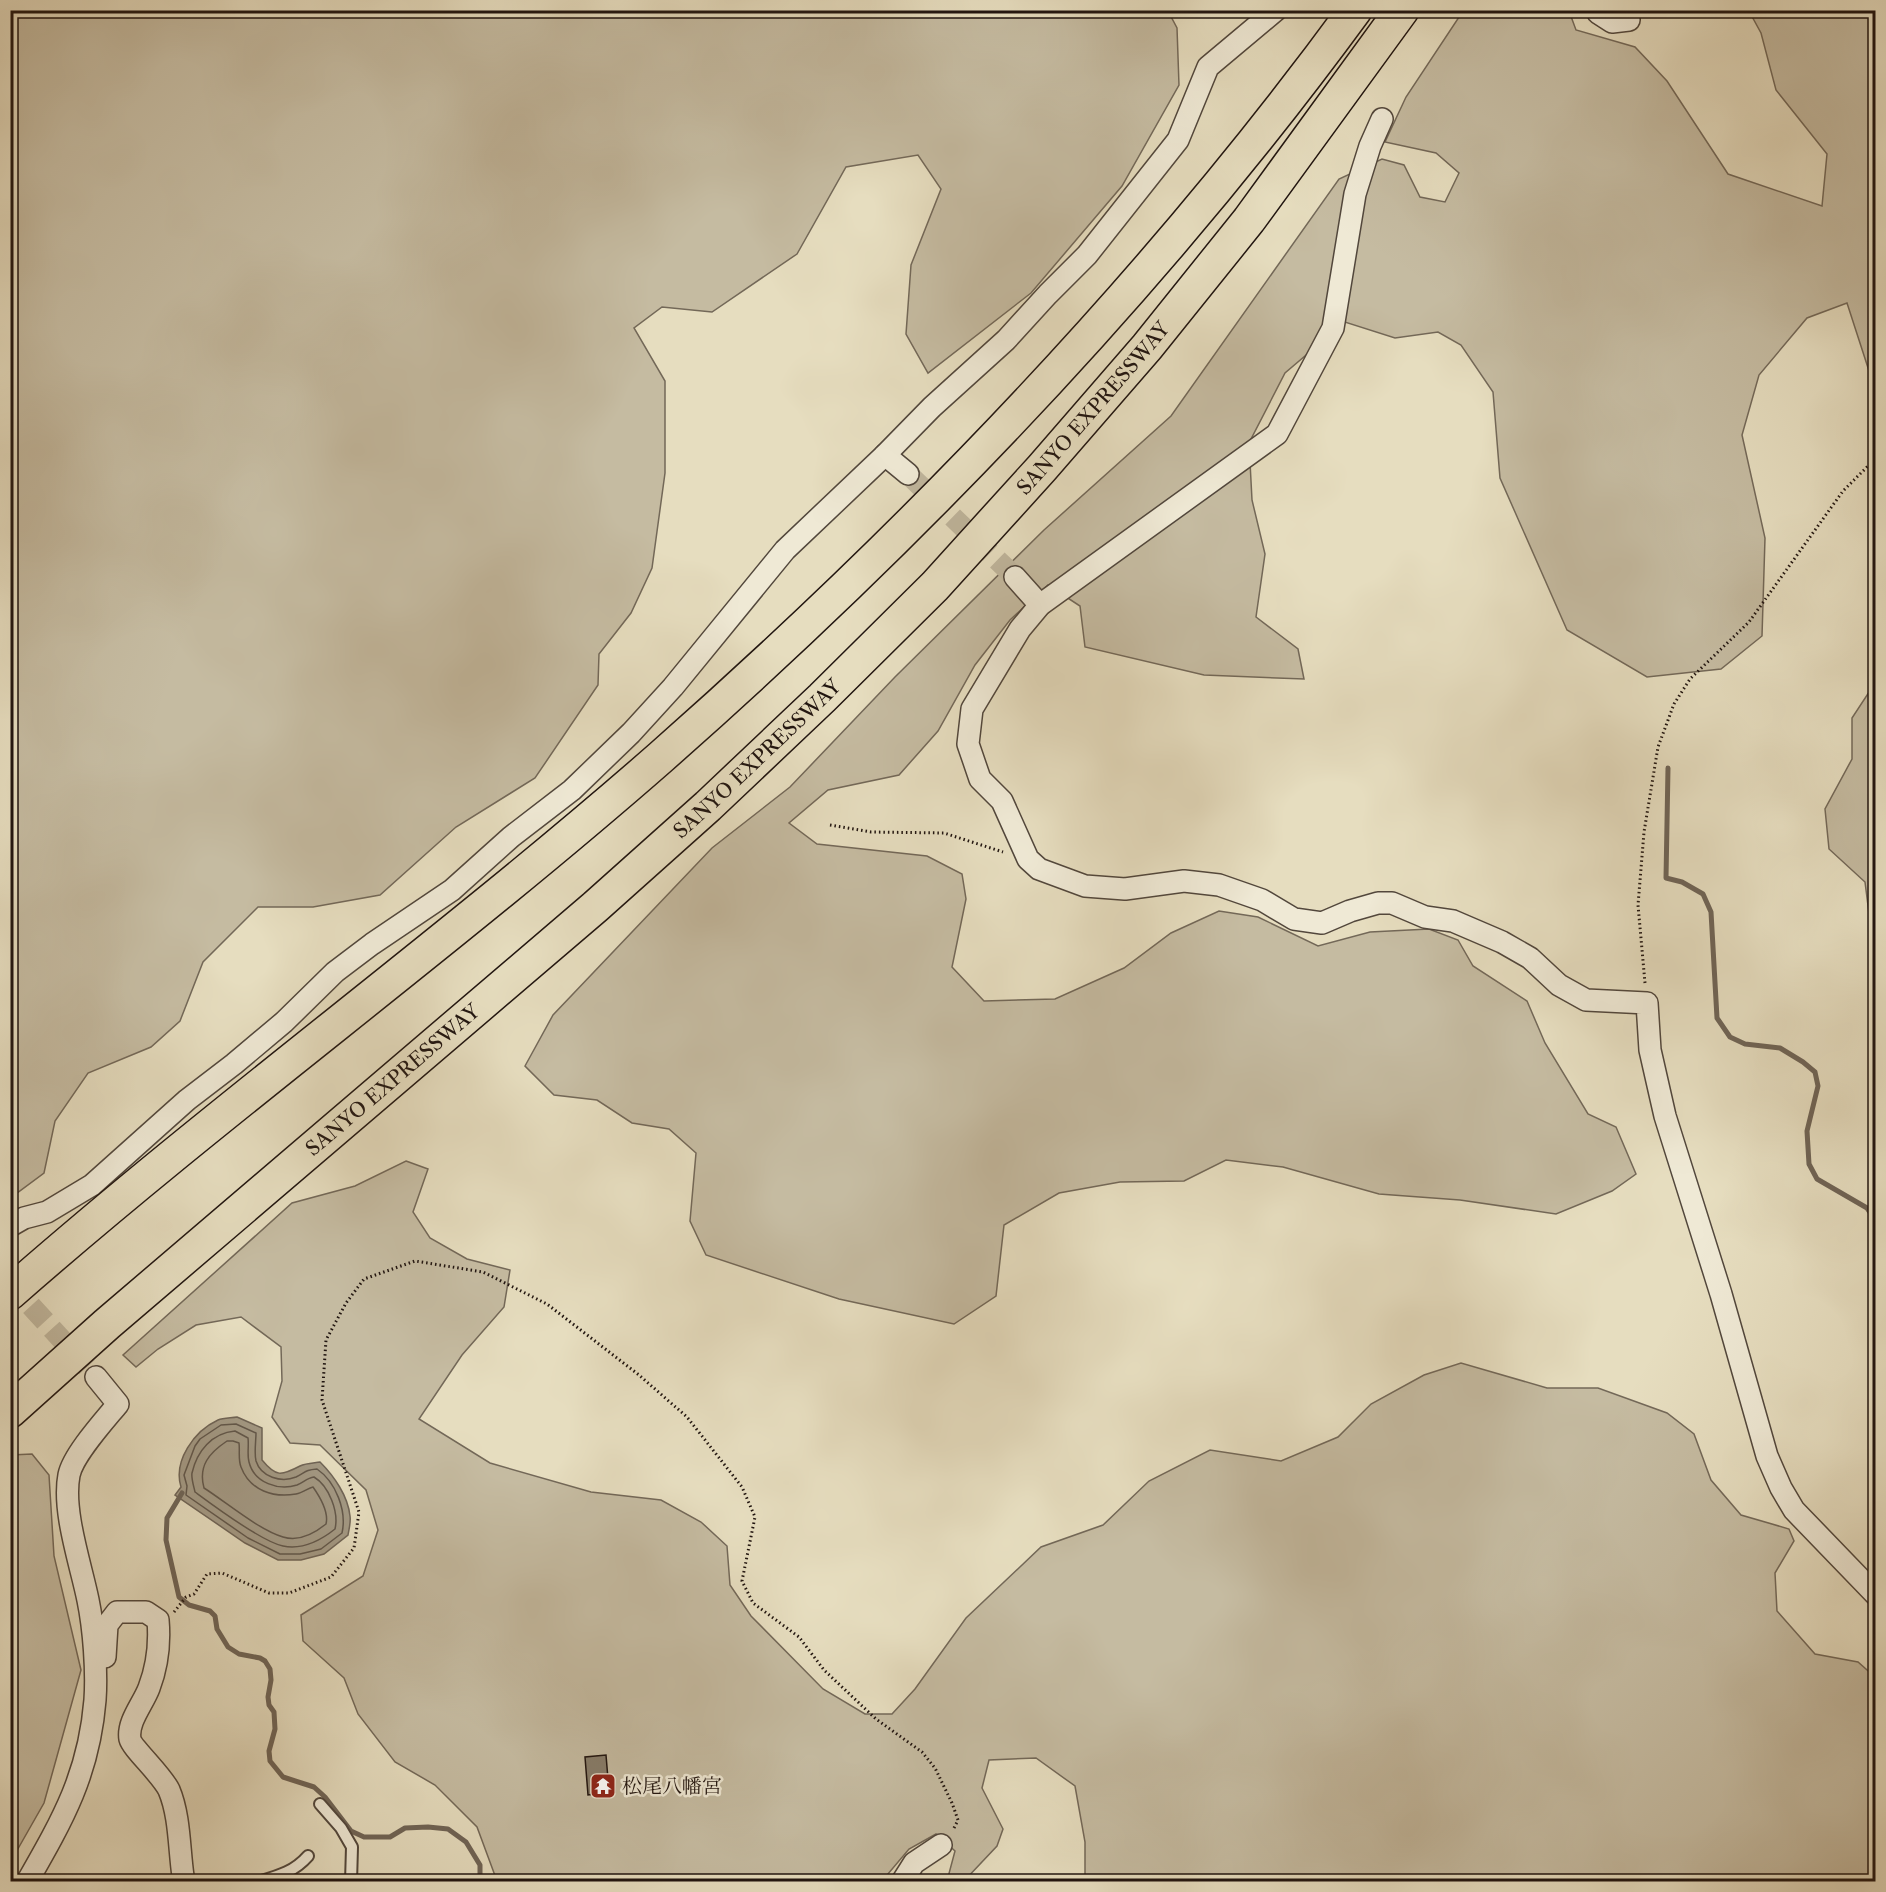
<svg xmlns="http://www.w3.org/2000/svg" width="1886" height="1892" font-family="'Libre Caslon Text','Noto Serif JP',serif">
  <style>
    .green { fill: #c5bba1; stroke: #736858; stroke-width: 1.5 }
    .water { fill: #a39984; stroke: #6f6456; stroke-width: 1.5 }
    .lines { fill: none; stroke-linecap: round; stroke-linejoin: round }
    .shore { stroke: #62574a; stroke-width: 1.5 }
    .stream { stroke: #6f6456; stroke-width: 5 }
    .building { fill: #877d6b; stroke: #211510; stroke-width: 1.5 }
    .street-tunnel { stroke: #bfb59c; stroke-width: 21; stroke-dasharray: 21 10; stroke-linecap: butt }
    .lane-casing { stroke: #52473c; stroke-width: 14 }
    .street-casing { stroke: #52473c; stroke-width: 24 }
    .highway-casing { stroke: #211510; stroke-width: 36 }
    .path { stroke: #211510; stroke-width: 3; stroke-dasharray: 1.5 3; stroke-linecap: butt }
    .lane { stroke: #efe9d5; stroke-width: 10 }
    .street { stroke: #efe9d5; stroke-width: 21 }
    .highway { stroke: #e6ddbf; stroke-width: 33 }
    .labels { text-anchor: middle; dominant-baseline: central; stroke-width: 5; stroke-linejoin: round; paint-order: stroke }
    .street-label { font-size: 20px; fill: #211510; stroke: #efe9d5 }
    .poi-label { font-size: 20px; fill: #211510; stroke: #efe9d5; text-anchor: start }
  </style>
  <rect width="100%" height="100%" fill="#e6ddbf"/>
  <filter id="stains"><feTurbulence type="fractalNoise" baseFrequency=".00333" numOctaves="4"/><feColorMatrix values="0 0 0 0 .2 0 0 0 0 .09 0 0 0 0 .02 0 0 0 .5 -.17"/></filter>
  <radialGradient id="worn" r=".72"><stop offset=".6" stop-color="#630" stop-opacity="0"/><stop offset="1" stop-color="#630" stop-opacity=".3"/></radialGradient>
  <g class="green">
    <polygon points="11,10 1168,11 1177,28 1179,85 1122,186 1031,293 928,373 906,334 911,265 941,189 918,155 846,167 797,254 712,312 662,307 634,328 665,381 665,473 652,568 631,613 599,654 598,685 535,778 456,827 380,895 313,907 258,907 203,962 180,1021 151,1047 88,1073 55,1121 44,1173 17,1193 11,1196"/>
    <polygon points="1463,11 1569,11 1576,30 1635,47 1667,81 1728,174 1822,206 1827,154 1776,90 1761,33 1749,11 1875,11 1875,380 1871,377 1847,303 1807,318 1759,375 1742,435 1765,538 1762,636 1721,669 1647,677 1567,630 1500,478 1493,392 1461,345 1438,332 1395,338 1345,322 1285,373 1249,443 1252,500 1265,554 1256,617 1298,649 1304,679 1204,675 1085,647 1080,606 1048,585 1010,620 975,665 938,731 899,775 828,790 789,823 817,844 927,856 962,874 966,899 952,967 984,1001 1055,999 1124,968 1171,933 1219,911 1258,917 1318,946 1370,932 1429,929 1458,940 1473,966 1527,1001 1545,1043 1588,1114 1616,1127 1636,1174 1612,1191 1556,1214 1460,1200 1379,1194 1283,1167 1226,1160 1184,1181 1120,1182 1059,1193 1004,1225 996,1296 954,1324 839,1299 706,1255 690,1221 696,1153 669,1129 632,1123 597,1100 554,1095 525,1066 553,1015 712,848 790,787 895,677 1044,530 1171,416 1339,179 1382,159 1404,165 1420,197 1445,202 1459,173 1436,153 1385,142 1406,97"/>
    <polygon points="1875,683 1875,961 1865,882 1829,849 1825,809 1852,759 1852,718"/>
    <polygon points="406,1161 428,1169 413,1212 430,1238 467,1259 510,1270 504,1307 462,1355 419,1419 490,1463 591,1492 661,1500 701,1522 727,1546 730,1585 751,1616 823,1689 865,1714 892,1714 915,1689 966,1618 1041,1547 1103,1525 1149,1481 1210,1450 1281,1461 1338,1437 1371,1404 1424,1375 1461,1363 1547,1388 1598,1388 1667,1413 1694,1434 1711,1480 1741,1515 1789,1529 1794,1541 1775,1573 1777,1611 1815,1654 1858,1662 1875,1677 1875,1881 1085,1881 1085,1842 1075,1786 1036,1758 989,1760 982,1788 1003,1829 997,1846 964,1881 947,1881 955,1851 936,1834 909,1849 882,1881 497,1881 477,1827 435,1785 395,1762 358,1714 344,1678 303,1641 301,1615 363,1576 378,1530 366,1490 320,1445 290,1443 272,1417 282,1381 281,1347 241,1317 196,1325 158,1349 136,1367 123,1355 292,1203 355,1186"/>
    <polygon points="32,1454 49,1475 54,1556 81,1670 44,1803 11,1861 11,1455"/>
  </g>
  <path class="water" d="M 237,1417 L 262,1428 L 262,1460 C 276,1477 281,1476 300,1466 C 306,1463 314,1463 320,1462 C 334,1476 348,1496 350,1516 C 351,1522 349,1529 348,1535 L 324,1554 L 301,1560 L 278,1560 L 245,1543 L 175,1495 L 181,1487 C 173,1461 194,1431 218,1420 C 223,1418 231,1418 237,1417 Z"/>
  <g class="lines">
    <g class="shore">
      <path d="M 236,1424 L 256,1433 C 256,1441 254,1453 256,1461 C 261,1477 281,1483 296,1477 C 306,1472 305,1470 317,1469 C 336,1482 347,1511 342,1533 L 321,1549 L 300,1554 L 280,1554 L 248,1538 L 186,1495 L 187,1486 L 184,1475 L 195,1446 L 200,1439 L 221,1425 Z"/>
      <path d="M 235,1431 L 248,1438 C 249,1446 247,1455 249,1462 C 254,1483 279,1491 297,1485 C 304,1482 307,1478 314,1477 C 329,1486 339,1512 335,1529 C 320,1541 303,1550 283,1546 C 262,1542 214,1506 195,1492 C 194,1487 191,1478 192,1473 C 197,1451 212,1433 235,1431 Z"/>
      <path d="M 227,1441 L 233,1441 L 239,1443 C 240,1451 238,1460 241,1467 C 250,1491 274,1498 296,1494 C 303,1493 308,1488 313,1487 C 320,1497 329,1512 326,1524 C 315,1533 299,1542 283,1537 C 259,1530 226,1502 204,1488 C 198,1466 209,1453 227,1441 Z"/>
    </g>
    <g class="stream">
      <polyline points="1668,768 1666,878 1682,882 1703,894 1711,912 1717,1018 1730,1037 1745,1044 1780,1048 1803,1062 1815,1072 1818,1086 1807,1131 1809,1164 1817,1179 1867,1208 1876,1221"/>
      <polyline points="182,1493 167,1518 166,1540 179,1597 189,1605 210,1611 215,1616 217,1629 228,1647 239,1654 260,1658 265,1661 270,1669 271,1680 268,1697 269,1705 274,1712 275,1729 269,1751 270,1761 283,1777 314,1787 325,1797 351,1831 364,1837 390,1837 405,1828 428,1827 448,1829 466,1842 480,1865 480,1882"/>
    </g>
  </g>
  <polygon class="building" points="606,1755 608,1779 614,1778 615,1792 588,1795 585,1757"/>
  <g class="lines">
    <g class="street-tunnel">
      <polyline points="908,474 1015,577"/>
      <polyline points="10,1283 96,1377"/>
    </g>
    <g class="lane-casing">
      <g id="lane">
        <polyline points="320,1804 341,1828 352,1847 351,1882"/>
        <path d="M 258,1882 C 278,1876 294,1872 308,1856"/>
      </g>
    </g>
    <g class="street-casing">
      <g id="street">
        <polyline points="1597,10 1598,13 1612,22 1629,20"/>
        <polyline points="1382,119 1370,146 1355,194 1333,328 1277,434 1040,605 1020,629 972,709 968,744 980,779 1002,801 1028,859 1039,869 1085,886 1125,889 1184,881 1219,885 1262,900 1294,919 1322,923 1350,911 1378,903 1392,903 1425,917 1453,921 1502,942 1530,958 1559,985 1586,1000 1647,1003 1650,1050 1665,1116 1721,1294 1767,1456 1781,1488 1794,1510 1876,1595"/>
        <polyline points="885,455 908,474"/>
        <polyline points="1015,577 1040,605"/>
        <polyline points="10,1226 24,1218 47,1212 92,1185 187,1100 234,1064 284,1022 335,972 372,944 452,890 511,837 572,790 631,733 673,687 785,550 885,455 932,407 1006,340 1048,294 1087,255 1178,140 1208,67 1276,10"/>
        <path d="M 105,1657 L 107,1625 L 117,1612 L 146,1612 L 158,1620 C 160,1643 157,1667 149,1688 C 143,1704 127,1722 130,1739 C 132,1748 162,1775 169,1790 C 180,1816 179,1849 183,1876 L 182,1882"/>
        <path d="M 27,1882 C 63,1819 89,1774 95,1700 C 97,1672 94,1629 88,1600 C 81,1565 62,1511 69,1475 C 73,1455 104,1421 118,1404 L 96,1377"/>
        <polyline points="902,1882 914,1863 941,1845"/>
      </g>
    </g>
    <g class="highway-casing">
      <g id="highway">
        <path d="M 10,1293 C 222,1107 450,942 661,757 C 917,531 1153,286 1355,10"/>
        <path id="s1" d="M 10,1411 L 107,1324 L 595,907 L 708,806 L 822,698 L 935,586 L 1042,468 L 1147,347 L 1249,220 L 1402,10"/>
      </g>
    </g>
    <g class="path">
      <polyline points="830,825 871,832 944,833 1003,852"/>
      <polyline points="1645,983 1638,905 1644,832 1658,747 1674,704 1690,679 1749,622 1843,491 1868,466 1876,462"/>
      <polyline points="174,1612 186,1597 194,1594 207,1574 222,1573 269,1593 289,1593 331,1577 354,1548 359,1512 322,1400 326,1340 346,1303 364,1279 415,1261 483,1272 547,1304 639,1375 687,1417 742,1487 755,1517 742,1581 753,1603 799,1637 824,1670 876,1719 922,1752 935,1768 952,1803 958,1820 953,1830"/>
    </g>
    <use href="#lane" class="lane"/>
    <use href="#street" class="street"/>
    <use href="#highway" class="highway"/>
  </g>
  <defs>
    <g id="temple-square" transform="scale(1.35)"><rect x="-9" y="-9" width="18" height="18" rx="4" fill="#8f2418" stroke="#efe9d5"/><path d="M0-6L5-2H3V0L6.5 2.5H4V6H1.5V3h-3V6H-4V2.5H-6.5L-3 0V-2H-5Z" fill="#fff"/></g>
  </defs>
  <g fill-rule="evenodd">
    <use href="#temple-square" x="603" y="1786"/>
  </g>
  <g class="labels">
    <g class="street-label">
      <text stroke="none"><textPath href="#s1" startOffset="1478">SANYO EXPRESSWAY</textPath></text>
      <text stroke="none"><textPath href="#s1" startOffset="992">SANYO EXPRESSWAY</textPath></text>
      <text stroke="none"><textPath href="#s1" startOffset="506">SANYO EXPRESSWAY</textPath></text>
    </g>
    <g class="poi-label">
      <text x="622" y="1786">松尾八幡宮</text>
    </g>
  </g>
  <rect width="1886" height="1892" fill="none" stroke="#e6ddbf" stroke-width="36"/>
  <rect x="12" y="12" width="1862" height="1868" fill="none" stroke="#211510" stroke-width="3"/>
  <rect x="18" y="18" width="1850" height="1856" fill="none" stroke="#211510" stroke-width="1.5"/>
  <rect width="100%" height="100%" filter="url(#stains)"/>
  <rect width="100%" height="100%" fill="url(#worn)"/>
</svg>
